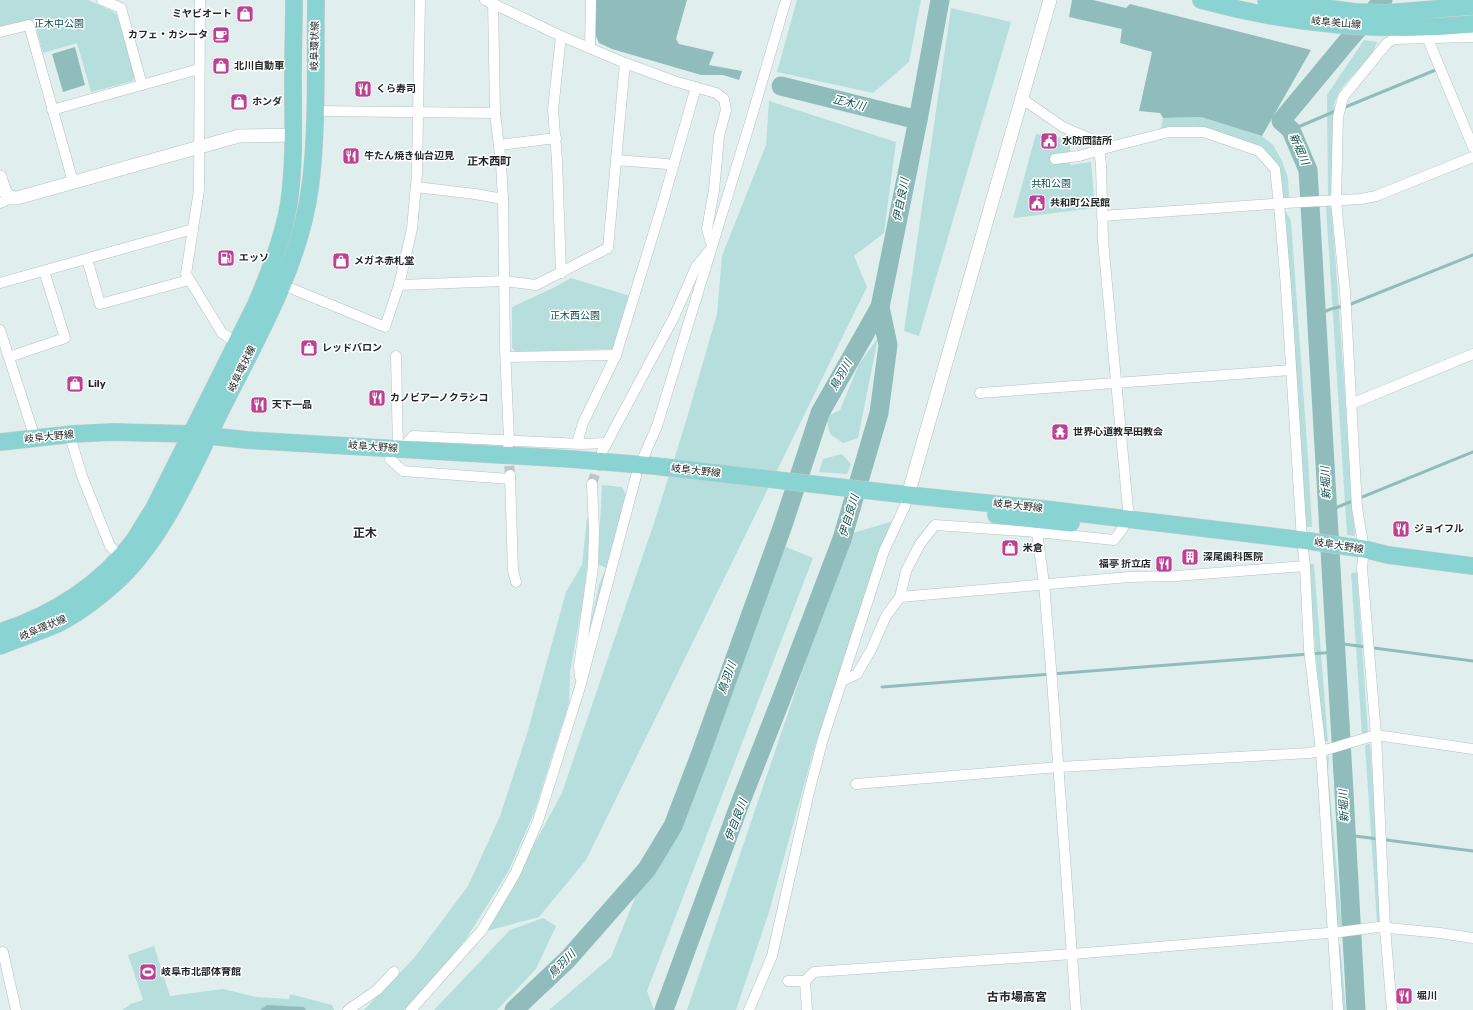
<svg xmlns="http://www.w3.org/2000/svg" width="1473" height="1010" font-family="Rubik,'Noto Sans JP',sans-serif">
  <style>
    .green { fill: #b6dedd }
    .forest { fill: #90bdbb }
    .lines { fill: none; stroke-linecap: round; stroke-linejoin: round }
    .stream { stroke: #90bdbb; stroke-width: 3 }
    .river { stroke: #90bdbb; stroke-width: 19 }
    .minor-tunnel { stroke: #bac7c6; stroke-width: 10; stroke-dasharray: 10 5; stroke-linecap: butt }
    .minor-casing { stroke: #b3c1c0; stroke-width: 11 }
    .tertiary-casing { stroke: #b3c1c0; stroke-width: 14 }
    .primary-casing { stroke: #cacbcb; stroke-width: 18 }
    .minor { stroke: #fff; stroke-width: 10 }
    .tertiary { stroke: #fff; stroke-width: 13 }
    .primary { stroke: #89d3d2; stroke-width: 17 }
    .labels { text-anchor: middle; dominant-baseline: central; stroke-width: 3; stroke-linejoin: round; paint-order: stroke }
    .poi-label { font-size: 10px; font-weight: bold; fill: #222727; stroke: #fff; text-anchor: start }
    .street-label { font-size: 10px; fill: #222727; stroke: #fff }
    .park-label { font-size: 10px; fill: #0b4e4d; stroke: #fff }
    .water-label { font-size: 11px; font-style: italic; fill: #0d4f4e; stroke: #fff }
    .neighbourhood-label { font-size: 11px; font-weight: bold; fill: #222727; stroke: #fff }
    .quarter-label { font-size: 12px; font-weight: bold; fill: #222727; stroke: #fff }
  </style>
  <rect width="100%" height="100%" fill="#e0efee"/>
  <g class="green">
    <polygon points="0,0 88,0 114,12 117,15 135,76 133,81 91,92 77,43 43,53 34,20 0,27"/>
    <polygon points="797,0 921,0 909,62 873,93 777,72"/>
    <polygon points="951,8 1011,22 919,336 904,331"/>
    <path d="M 1364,40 L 1377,42 C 1376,45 1374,50 1372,53 C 1359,73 1341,81 1334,105 L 1332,196 L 1328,197 L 1327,95 Z"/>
    <polygon points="769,101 896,142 884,233 854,256 867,287 586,860 539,917 487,931 562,793 656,517 686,421 717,314 722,256 766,145"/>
    <polygon points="1201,117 1262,136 1273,145 1282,161 1288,178 1289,198 1282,198 1277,169 1255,144 1194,126 1177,129 1161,128 1163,118"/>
    <polygon points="1036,134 1070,139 1070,165 1091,162 1095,208 1013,218"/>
    <polygon points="1326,206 1330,206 1332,211 1355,536 1347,535"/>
    <polygon points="1285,210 1291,221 1308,457 1312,527 1305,527"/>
    <polygon points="571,278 630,296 613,349 516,352 512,348 512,307 555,287"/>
    <polygon points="878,338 858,438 843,443 830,434 826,417 840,410 859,364"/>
    <polygon points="842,454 851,464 847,474 819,472 823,459"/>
    <polygon points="602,485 622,487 626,495 594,631 589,631 599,585 606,568 598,564"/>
    <polygon points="587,518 590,520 589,549 584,594 570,672 569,703 534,813 508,872 466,939 423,991 404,1010 364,1010 415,957 468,886 500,816 527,734 566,592 582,565"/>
    <polygon points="894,521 814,749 769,912 736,1010 687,1010 849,534"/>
    <polygon points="779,544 813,558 647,991 654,1010 549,1010 611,957"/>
    <polygon points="1308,564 1314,564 1328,742 1323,740"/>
    <polygon points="1357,572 1368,734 1362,735 1351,573"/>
    <polygon points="1370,744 1383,920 1377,923 1365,745"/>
    <polygon points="1329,756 1328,771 1342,928 1337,927 1323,758"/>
    <polygon points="543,918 556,926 536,969 497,1010 434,1010 510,930"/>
    <polygon points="1340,944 1346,1010 1342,1010 1337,945"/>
    <polygon points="154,946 170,996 223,989 256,997 289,999 290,994 332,1005 334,1010 122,1010 131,1004 143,1000 128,955"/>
  </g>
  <g class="forest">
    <polygon points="596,0 687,0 676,39 679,44 714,52 709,65 742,71 739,80 723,75 701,75 612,49 599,43 594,32"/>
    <polygon points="1072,0 1093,0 1126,8 1130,4 1311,50 1262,136 1201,117 1163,118 1160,113 1139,111 1152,52 1120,43 1122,29 1069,17"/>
    <polygon points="75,47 85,85 63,92 52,54"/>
    <polygon points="267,1005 304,1007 306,1010 260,1010"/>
  </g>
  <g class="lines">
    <g class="stream">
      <polyline points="1343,108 1438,69"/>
      <polyline points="1291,130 1338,110"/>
      <polyline points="1316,315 1331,309 1351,304 1473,255"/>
      <polyline points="1328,511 1473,452"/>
      <polyline points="1336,643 1473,661"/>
      <polyline points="882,687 1336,652"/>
      <polyline points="1347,835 1473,851"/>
    </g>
    <g class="river">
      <polyline points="781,86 918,120"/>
      <polyline points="514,1010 568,959 647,869 673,826 699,758 783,525 820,413 880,307"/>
      <polyline points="664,1010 739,806 780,702 842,539 879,413 888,345 880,307 918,120 940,0"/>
      <polyline points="1356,1010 1344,792 1308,170 1291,130 1281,121 1345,44 1383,0"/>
    </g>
    <g class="minor-tunnel">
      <polyline points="508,451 510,475"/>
      <polyline points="592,484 600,458"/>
    </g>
    <g class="minor-casing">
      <g id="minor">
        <polyline points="102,0 121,8 142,85"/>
        <polyline points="200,0 199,190 186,274 222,333 237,343"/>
        <polyline points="485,0 561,36 625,63 674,81 716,93 724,99 726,110 719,136 714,190 707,229 712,246"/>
        <polyline points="493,0 495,113 501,163 503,199 505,349 509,440 508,445"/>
        <polyline points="0,32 29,25 73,182"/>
        <polyline points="561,36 553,110 557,160 561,273"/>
        <polyline points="1427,37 1473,147"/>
        <polyline points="590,48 591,0"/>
        <polyline points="1021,98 1063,127 1110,147"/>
        <polyline points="52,110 199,69"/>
        <polyline points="315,111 495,113"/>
        <polyline points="499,145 556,138"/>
        <polyline points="1099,150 1101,164 1103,241 1129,520"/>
        <polyline points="616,160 667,164"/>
        <polyline points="416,187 475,194 503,199"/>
        <polyline points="0,203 11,198"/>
        <polyline points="1102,216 1285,203 1361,199 1376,196 1473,157"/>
        <polyline points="87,259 100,304 189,280"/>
        <polyline points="0,283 193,229"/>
        <polyline points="283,285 385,327 399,285 412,229 417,174 420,0"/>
        <polyline points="399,285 504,281 536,285 608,248 625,63"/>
        <polyline points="0,330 35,438"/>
        <polyline points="396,356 398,449"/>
        <polyline points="9,357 65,338 44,271"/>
        <polyline points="506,357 616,355"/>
        <polyline points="980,393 1291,370"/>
        <polyline points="1351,404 1473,354"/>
        <polyline points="72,443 82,476 110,546 120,556"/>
        <polyline points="577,443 583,423 616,355 661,209 696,87"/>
        <polyline points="402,449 413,436 581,444 607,443"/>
        <polyline points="602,452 674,317 696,267 709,251"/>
        <polyline points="390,459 403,471 510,479"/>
        <polyline points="640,465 657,426 749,126 786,0"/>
        <polyline points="510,475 513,571 516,582"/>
        <polyline points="1039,516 1036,520 1037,532 1044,584 1052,680 1076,1010"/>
        <polyline points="1305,566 1309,649 1321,751 1338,1010"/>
        <polyline points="900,597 906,571 920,544 935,525 1037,532 1114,540 1123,528"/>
        <polyline points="580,677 579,666 593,567 594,530 592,484"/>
        <polyline points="842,681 857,674 871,650 886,616 900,597 1129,577 1176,576 1305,566 1302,540 1286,287 1279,204 1275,169 1259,151 1204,132 1169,132 1110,147 1079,156 1055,159"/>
        <polyline points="856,784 1059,767 1309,753 1329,749 1376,735 1473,749"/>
        <polyline points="0,953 3,952 16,1010"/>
        <polyline points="788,981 805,981 814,972 1073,954 1340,932 1378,927 1440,933 1473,938"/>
        <polyline points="805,981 807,1010"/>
        <polyline points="348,1010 377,990 394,972"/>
        <polyline points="411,1010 482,930 515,874 538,821 580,687 636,476"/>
        <polyline points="749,1010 772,956 809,792 823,739 884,551 905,506 908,495"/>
        <polyline points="1392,1010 1385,928 1376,735 1362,568 1364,549 1357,508 1345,291 1336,201 1338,117 1343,97 1387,43 1394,39 1473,37"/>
      </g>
    </g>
    <g class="tertiary-casing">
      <g id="tertiary">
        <path d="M 0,177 C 4,188 4,198 17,198 L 239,136 L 294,135"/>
        <polyline points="908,495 1050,0"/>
      </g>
    </g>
    <g class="primary-casing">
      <g id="primary">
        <path d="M 1201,0 C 1289,24 1383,33 1473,24"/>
        <polyline points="1266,0 1355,12 1386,13 1473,6"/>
        <polyline points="0,442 73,434 113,432 192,434 247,440 571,459 655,466 908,495 1044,509 1302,540 1364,549 1388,555 1473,566"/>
        <polyline points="996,515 1071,523"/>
        <path d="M 0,632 C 53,615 102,584 135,539 C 141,529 147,519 153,510 L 256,304 C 270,272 283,238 289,203 C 295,161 293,118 293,76 C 293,51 294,25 294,0"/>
        <path d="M 0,646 C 19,638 39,632 57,624 C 78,614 97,599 114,584 C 162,542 192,469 220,412 C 256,340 299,268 310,188 C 318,128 315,61 316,0"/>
      </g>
    </g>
    <use href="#minor" class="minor"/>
    <use href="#tertiary" class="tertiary"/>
    <use href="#primary" class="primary"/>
  </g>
  <defs>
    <g id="shop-square" transform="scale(0.9)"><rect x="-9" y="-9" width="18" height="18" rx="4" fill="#bc4193" stroke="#fff"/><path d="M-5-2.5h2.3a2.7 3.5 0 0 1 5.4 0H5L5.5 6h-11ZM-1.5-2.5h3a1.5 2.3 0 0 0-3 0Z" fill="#fff"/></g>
    <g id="cafe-square" transform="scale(0.9)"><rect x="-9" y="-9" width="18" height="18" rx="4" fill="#bc4193" stroke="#fff"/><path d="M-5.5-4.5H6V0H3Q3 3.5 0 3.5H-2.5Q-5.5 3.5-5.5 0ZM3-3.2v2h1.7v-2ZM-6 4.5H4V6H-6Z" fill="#fff"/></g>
    <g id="restaurant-square" transform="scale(0.9)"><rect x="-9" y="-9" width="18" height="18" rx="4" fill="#bc4193" stroke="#fff"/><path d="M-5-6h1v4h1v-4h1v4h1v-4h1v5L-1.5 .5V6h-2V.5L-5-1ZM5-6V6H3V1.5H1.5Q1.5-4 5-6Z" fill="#fff"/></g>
    <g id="civic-square" transform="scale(0.9)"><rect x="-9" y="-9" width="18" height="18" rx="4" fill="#bc4193" stroke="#fff"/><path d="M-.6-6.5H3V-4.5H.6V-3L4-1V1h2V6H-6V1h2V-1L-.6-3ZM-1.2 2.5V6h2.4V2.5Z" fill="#fff"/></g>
    <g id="fuel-square" transform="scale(0.9)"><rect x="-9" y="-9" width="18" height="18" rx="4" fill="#bc4193" stroke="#fff"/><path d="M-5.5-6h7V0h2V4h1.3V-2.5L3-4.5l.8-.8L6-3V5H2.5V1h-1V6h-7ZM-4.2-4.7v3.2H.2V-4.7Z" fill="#fff"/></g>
    <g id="temple-square" transform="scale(0.9)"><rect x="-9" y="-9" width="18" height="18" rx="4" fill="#bc4193" stroke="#fff"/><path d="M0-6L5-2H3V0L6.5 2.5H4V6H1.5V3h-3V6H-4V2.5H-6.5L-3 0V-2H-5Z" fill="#fff"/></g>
    <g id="building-square" transform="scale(0.9)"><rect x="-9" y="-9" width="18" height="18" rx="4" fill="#bc4193" stroke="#fff"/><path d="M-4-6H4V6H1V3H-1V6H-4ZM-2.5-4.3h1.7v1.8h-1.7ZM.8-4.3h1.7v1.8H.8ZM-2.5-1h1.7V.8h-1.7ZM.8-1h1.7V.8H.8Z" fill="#fff"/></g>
    <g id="stadium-square" transform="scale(0.9)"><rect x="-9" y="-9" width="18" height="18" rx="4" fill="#bc4193" stroke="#fff"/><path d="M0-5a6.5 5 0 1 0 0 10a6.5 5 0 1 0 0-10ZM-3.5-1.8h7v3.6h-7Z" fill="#fff"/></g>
  </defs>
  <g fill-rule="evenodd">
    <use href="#shop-square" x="245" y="14"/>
    <use href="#cafe-square" x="221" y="35"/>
    <use href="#shop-square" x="221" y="66"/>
    <use href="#restaurant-square" x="363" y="89"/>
    <use href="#shop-square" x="239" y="102"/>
    <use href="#civic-square" x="1049" y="141"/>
    <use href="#restaurant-square" x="351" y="156"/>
    <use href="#civic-square" x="1037" y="203"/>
    <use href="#fuel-square" x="226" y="258"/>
    <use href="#shop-square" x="341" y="261"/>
    <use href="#shop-square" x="309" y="348"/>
    <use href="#shop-square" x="75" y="384"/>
    <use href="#restaurant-square" x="377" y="398"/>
    <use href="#restaurant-square" x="259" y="405"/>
    <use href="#temple-square" x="1060" y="432"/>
    <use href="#restaurant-square" x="1401" y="529"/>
    <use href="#shop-square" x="1010" y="548"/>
    <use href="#building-square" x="1190" y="557"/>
    <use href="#restaurant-square" x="1164" y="564"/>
    <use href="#stadium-square" x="148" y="972"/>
    <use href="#restaurant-square" x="1404" y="996"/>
  </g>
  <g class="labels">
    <g class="poi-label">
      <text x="232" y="14" text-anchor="end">ミヤビオート</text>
      <text x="208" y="35" text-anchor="end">カフェ・カシータ</text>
      <text x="234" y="66">北川自動車</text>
      <text x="376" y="89">くら寿司</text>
      <text x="252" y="102">ホンダ</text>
      <text x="1062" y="141">水防団詰所</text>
      <text x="364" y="156">牛たん焼き仙台辺見</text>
      <text x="1050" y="203">共和町公民館</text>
      <text x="239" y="258">エッソ</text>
      <text x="354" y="261">メガネ赤札堂</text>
      <text x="322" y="348">レッドバロン</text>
      <text x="88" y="384">Lily</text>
      <text x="390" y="398">カノビアーノクラシコ</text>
      <text x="272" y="405">天下一品</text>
      <text x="1073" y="432">世界心道教早田教会</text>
      <text x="1414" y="529">ジョイフル</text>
      <text x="1023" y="548">米倉</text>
      <text x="1203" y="557">深尾歯科医院</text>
      <text x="1151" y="564" text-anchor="end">福亭 折立店</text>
      <text x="161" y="972">岐阜市北部体育館</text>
      <text x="1417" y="996">堀川</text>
    </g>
    <g class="street-label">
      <text transform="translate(1336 23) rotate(5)">岐阜美山線</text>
      <text transform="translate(315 46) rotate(-89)">岐阜環状線</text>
      <text transform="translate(242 369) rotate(-64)">岐阜環状線</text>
      <text transform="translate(49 437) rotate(-6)">岐阜大野線</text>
      <text transform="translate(373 447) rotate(4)">岐阜大野線</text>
      <text transform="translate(696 471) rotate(6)">岐阜大野線</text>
      <text transform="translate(1018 506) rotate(6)">岐阜大野線</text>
      <text transform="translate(1339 546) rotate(9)">岐阜大野線</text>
      <text transform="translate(43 628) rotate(-23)">岐阜環状線</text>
    </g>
    <g class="park-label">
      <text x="59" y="24">正木中公園</text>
      <text x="1051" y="184">共和公園</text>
      <text x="575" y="316">正木西公園</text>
    </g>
    <g class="water-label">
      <text transform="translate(849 103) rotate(14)">正木川</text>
      <text transform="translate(1299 149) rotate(67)">新堀川</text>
      <text transform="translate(901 200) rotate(-79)">伊自良川</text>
      <text transform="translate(841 375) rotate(-60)">鳥羽川</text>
      <text transform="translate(1326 483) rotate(-93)">新堀川</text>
      <text transform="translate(849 516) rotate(-73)">伊自良川</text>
      <text transform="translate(727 678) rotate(-70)">鳥羽川</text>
      <text transform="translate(1344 806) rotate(-93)">新堀川</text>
      <text transform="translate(736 820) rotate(-69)">伊自良川</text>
      <text transform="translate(562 964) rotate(-45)">鳥羽川</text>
    </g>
    <g class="neighbourhood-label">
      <text x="489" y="161">正木西町</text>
    </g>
    <g class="quarter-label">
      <text x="365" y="533">正木</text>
      <text x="1017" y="997">古市場高宮</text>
    </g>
  </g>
</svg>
